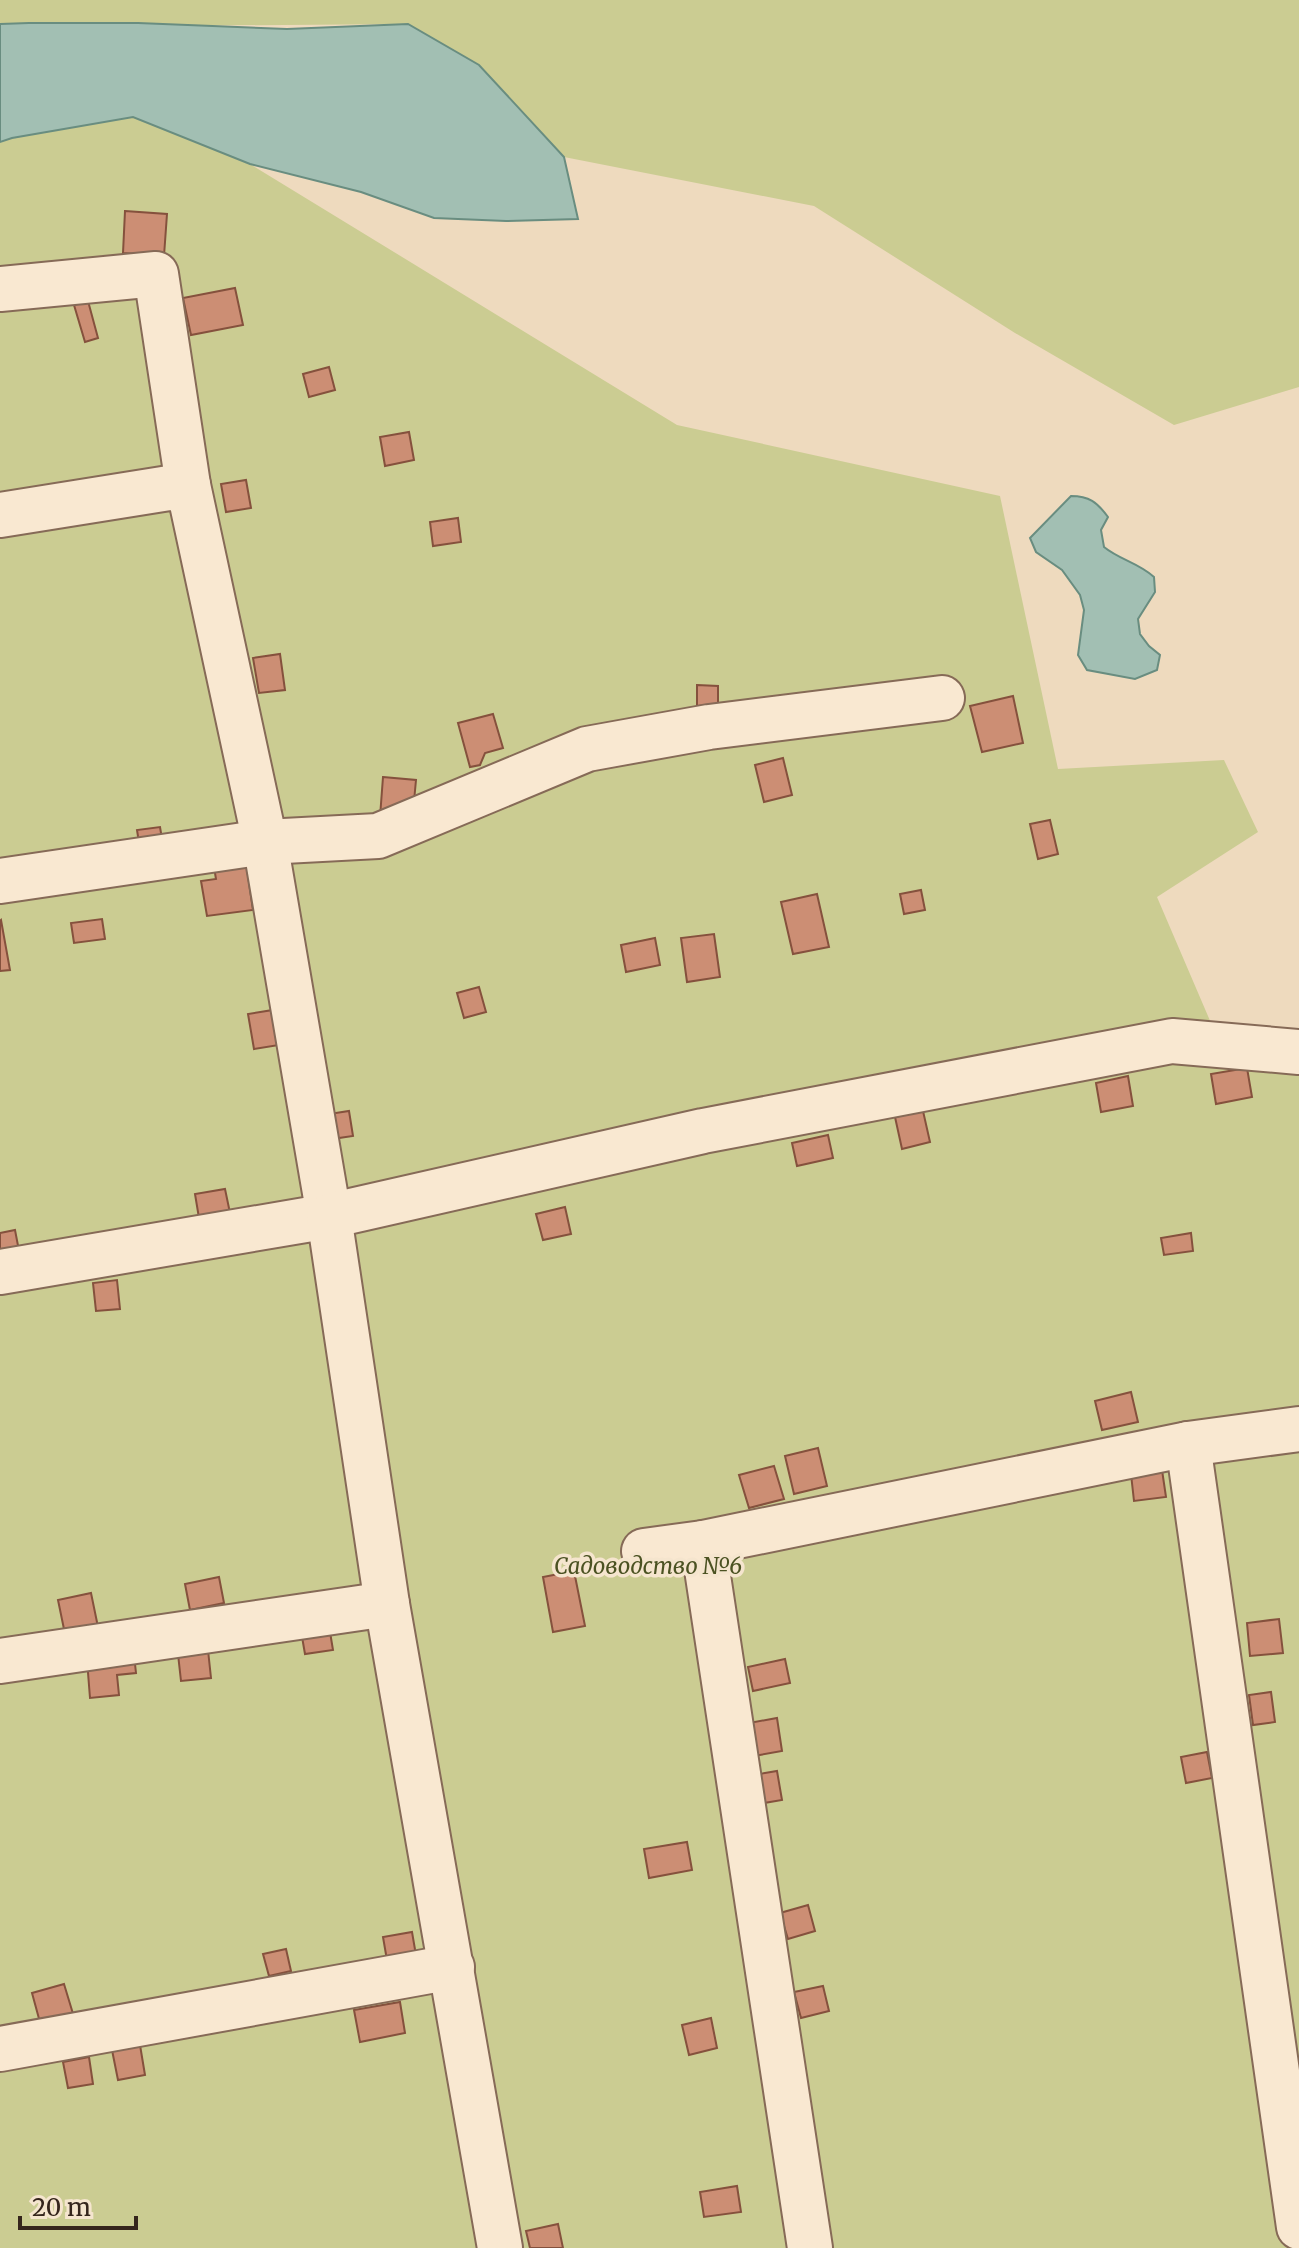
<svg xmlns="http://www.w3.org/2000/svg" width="1299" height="2248" font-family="Merriweather,serif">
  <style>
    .green { fill: #cbcc92 }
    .water { fill: #a2bfb3; stroke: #698d80; stroke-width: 2 }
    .building { fill: #cc8e74; stroke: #85513d; stroke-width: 2 }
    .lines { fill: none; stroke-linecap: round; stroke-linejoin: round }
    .minor-casing { stroke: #866a57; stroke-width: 48 }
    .minor { stroke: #f9e8d1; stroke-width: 44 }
    .labels { text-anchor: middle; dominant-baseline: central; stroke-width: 7; stroke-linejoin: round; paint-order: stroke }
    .park-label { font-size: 22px; font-style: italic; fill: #4b5222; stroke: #f5e5ce }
  </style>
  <rect width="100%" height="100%" fill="#eedabe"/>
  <g class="green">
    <polygon points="0,0 1299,0 1299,387 1174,425 1015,333 814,206 564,157 479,65 408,24 0,27"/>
    <polygon points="133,117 250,164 677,425 1000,496 1058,769 1224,760 1258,832 1157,897 1214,1030 1299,1042 1299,2248 0,2248 0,142 12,138"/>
  </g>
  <g class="water">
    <polygon points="29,23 138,23 287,29 408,24 479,65 564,157 578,219 506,221 434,218 361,192 250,164 133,117 12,138 0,142 0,24"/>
    <path d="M 1071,496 C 1089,496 1097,502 1108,517 L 1101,530 L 1104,547 C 1120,560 1139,563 1154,577 L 1155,592 L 1138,619 L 1140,634 L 1149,646 L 1160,655 L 1157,670 L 1135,679 L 1087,670 L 1078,655 L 1084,610 L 1080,595 L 1062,570 L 1036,552 L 1030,538 Z"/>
  </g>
  <g class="building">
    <polygon points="125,211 167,214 164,256 123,253"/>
    <polygon points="235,288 243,325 191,335 183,298"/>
    <polygon points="88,301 98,338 85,342 74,305"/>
    <polygon points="329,367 335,390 309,397 303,374"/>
    <polygon points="409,432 414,460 385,466 380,437"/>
    <polygon points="246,480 251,508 226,512 221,484"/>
    <polygon points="458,518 461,542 433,546 430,522"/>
    <polygon points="280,654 285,690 259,693 253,658"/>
    <polygon points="697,685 718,686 718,705 697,706"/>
    <polygon points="1013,696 1023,743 982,752 970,706"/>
    <polygon points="493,714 503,748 485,753 480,765 470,767 458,723"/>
    <polygon points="783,758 792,795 764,802 755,765"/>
    <polygon points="383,777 416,780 413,812 380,817"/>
    <polygon points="1050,820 1058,854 1038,859 1030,824"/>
    <polygon points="160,827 164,851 141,855 137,830"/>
    <polygon points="246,862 253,910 207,916 201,881 216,879 214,867"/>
    <polygon points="921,890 925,910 904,914 900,894"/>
    <polygon points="817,894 829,947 793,954 781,902"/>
    <polygon points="102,919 105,939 74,943 71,923"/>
    <polygon points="1,920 10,970 0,971 0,921"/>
    <polygon points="714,934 720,977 687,982 681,938"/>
    <polygon points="655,938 660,965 626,972 621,945"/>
    <polygon points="479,987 486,1012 464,1018 457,993"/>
    <polygon points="273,1010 279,1045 254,1049 248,1014"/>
    <polygon points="1247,1068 1252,1097 1216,1104 1211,1074"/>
    <polygon points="1128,1076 1133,1106 1101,1112 1096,1083"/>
    <polygon points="349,1111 353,1136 332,1139 329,1114"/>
    <polygon points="923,1111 930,1142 902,1149 895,1117"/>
    <polygon points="828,1135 833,1158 797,1166 792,1143"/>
    <polygon points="225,1189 230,1213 199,1218 195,1194"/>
    <polygon points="565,1207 571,1234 543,1240 536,1214"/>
    <polygon points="15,1230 20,1256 0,1260 0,1233"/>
    <polygon points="1191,1233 1193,1251 1164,1255 1161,1238"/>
    <polygon points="117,1280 120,1309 96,1311 93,1283"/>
    <polygon points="1131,1392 1138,1422 1102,1430 1095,1401"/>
    <polygon points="818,1448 827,1486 794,1494 785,1456"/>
    <polygon points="774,1466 784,1499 749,1508 739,1475"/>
    <polygon points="1162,1470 1166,1497 1134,1501 1131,1474"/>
    <polygon points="574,1571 585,1626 553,1632 543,1577"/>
    <polygon points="219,1577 224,1603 190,1610 185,1584"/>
    <polygon points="91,1593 98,1627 65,1634 58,1600"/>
    <polygon points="1279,1619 1283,1653 1250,1656 1247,1623"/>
    <polygon points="329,1626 333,1650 305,1654 301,1631"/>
    <polygon points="208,1650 211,1678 181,1681 178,1654"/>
    <polygon points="134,1655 136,1673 117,1675 119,1695 90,1698 87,1660"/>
    <polygon points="785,1659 790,1683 753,1691 748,1667"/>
    <polygon points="1271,1692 1275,1722 1253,1725 1249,1695"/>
    <polygon points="777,1718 782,1751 754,1756 749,1723"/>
    <polygon points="1207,1752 1212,1778 1186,1783 1181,1757"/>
    <polygon points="777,1771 782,1800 764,1803 759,1774"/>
    <polygon points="687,1842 692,1870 649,1878 644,1849"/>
    <polygon points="808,1905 815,1931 788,1939 780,1913"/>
    <polygon points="412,1932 417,1961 388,1966 383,1937"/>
    <polygon points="286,1949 291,1971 269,1976 263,1954"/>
    <polygon points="64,1984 74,2017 41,2026 32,1993"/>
    <polygon points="823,1986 829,2011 801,2018 794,1992"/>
    <polygon points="400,2002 405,2033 360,2042 354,2010"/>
    <polygon points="711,2018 717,2048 689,2055 682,2025"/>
    <polygon points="140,2045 145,2075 118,2080 112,2050"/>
    <polygon points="89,2057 93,2084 68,2088 63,2062"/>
    <polygon points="737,2186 741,2212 704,2217 700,2192"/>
    <polygon points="558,2224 563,2248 530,2248 526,2231"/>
  </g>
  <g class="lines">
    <g class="minor-casing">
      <g id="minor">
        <polyline points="0,289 156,274 188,485"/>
        <polyline points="0,515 188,485 265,842 329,1216 0,1272"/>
        <polyline points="0,881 265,842 378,836 587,749 709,727 942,698"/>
        <polyline points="1188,1444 1299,2227"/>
        <polyline points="703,1543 810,2248"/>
        <polyline points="644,1551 703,1543 1188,1444 1299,1429"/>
        <polyline points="0,1661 387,1604"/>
        <polyline points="0,2049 452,1967"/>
        <polyline points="500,2248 387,1604 329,1216 703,1131 1172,1041 1299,1052"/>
      </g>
    </g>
    <use href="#minor" class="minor"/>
  </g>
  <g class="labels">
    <g class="park-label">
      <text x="648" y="1566">Садоводство №6</text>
    </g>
  </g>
  <path d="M20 2216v12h116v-12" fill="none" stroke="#35251c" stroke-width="4"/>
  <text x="32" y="2216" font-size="24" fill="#35251c" stroke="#f5e5ce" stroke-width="6" paint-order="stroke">20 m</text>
</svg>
